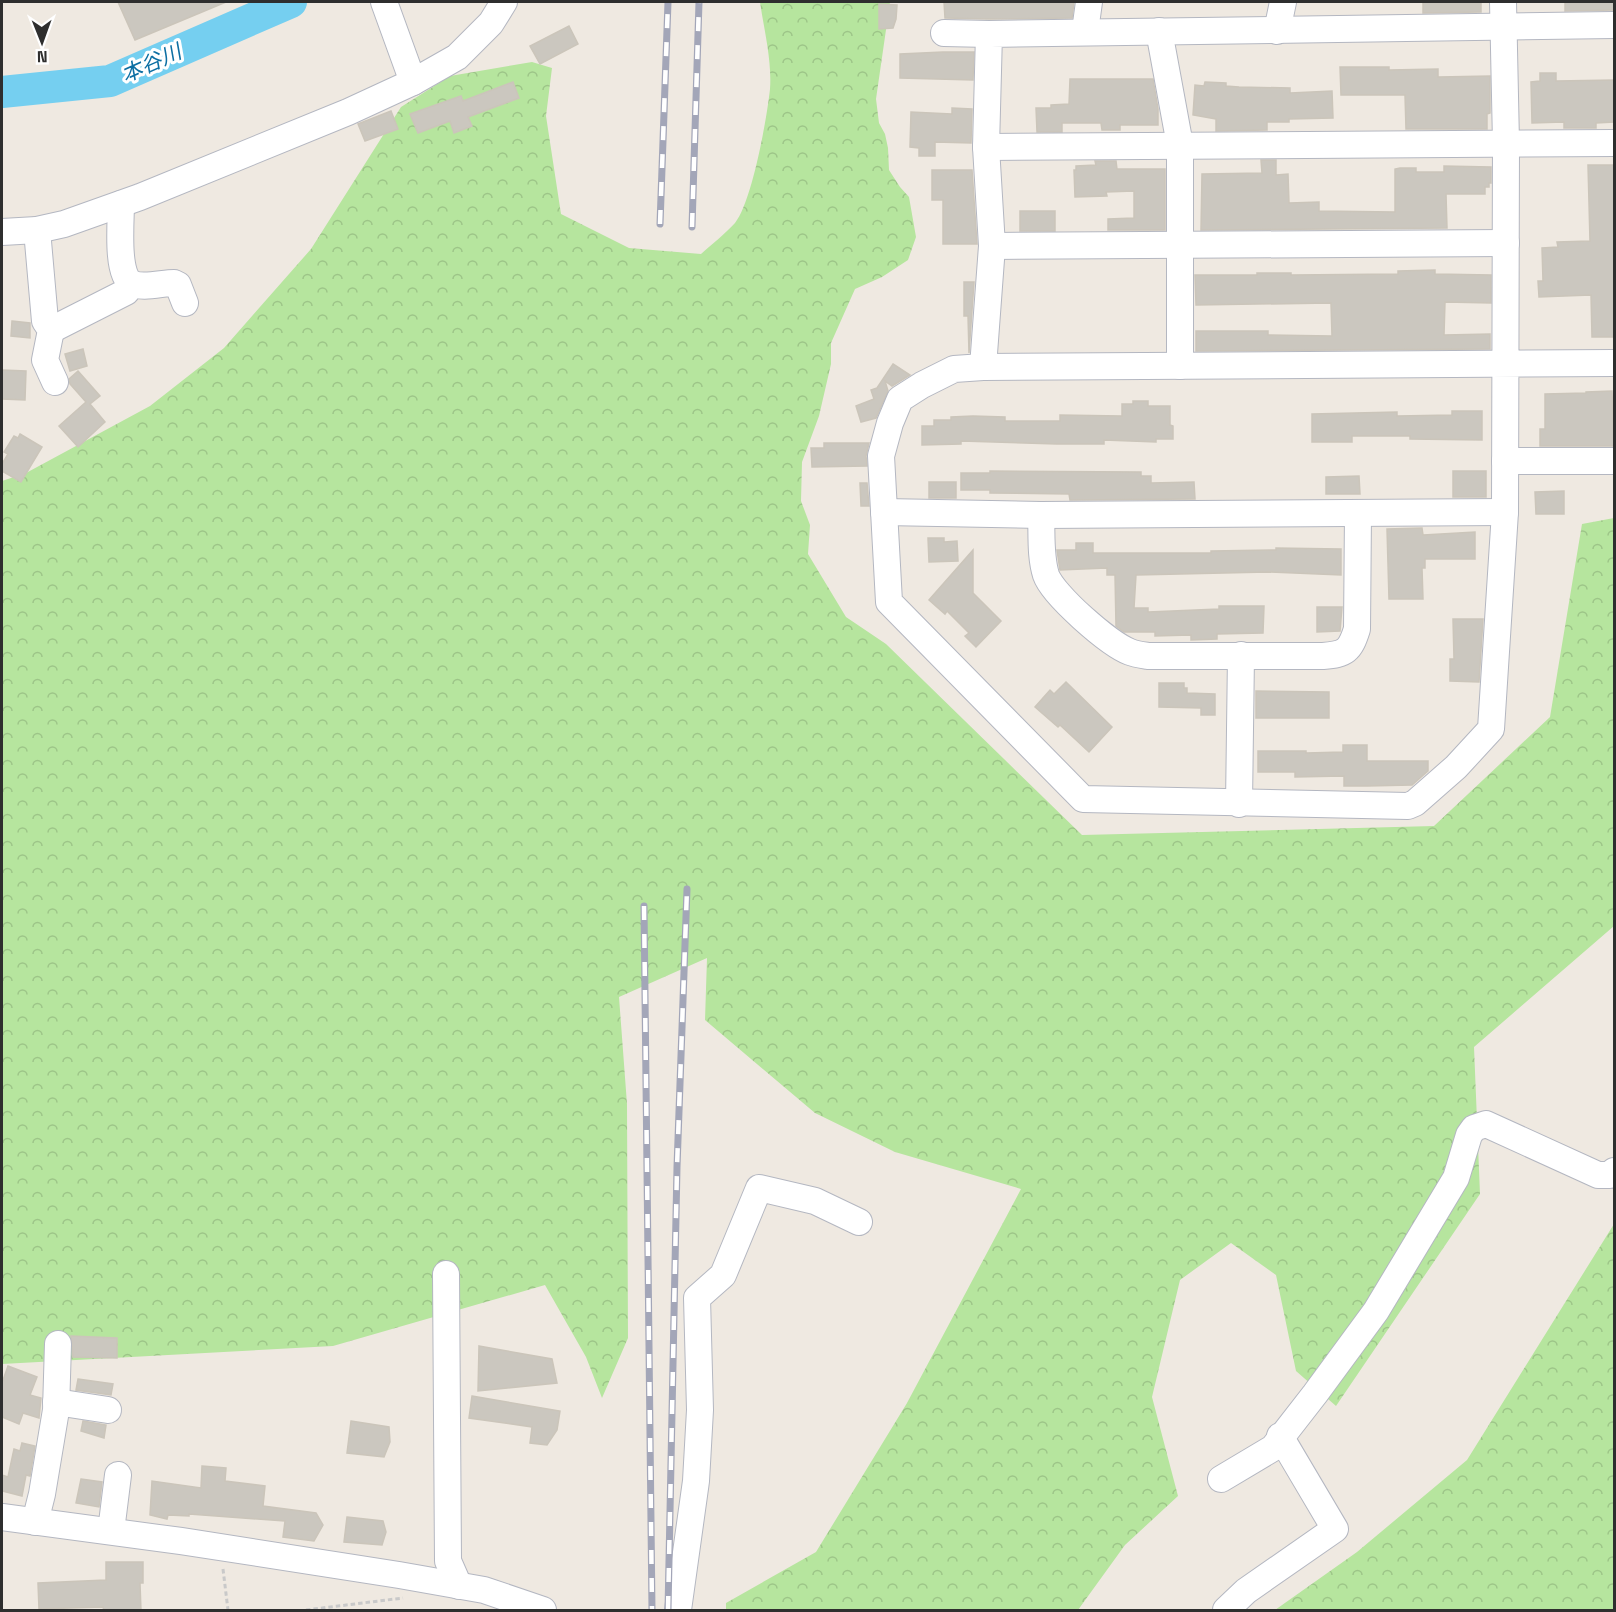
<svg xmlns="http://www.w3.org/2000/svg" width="1616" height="1612" font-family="'Space Grotesk','Noto Sans JP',sans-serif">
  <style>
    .forest { fill: url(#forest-crowns) }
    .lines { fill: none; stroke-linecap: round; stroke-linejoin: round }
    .river { stroke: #75cff0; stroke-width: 32 }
    .building { fill: #cbc7bf; stroke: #cbc5ba; stroke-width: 1.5 }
    .minor-casing { stroke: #b4b7c1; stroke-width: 28 }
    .path { stroke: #c9c9c9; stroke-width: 3; stroke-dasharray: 4.5 3; stroke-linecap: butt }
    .minor { stroke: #fff; stroke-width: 26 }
    .rail-casing { stroke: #a3a6b8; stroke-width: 7 }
    .rail { stroke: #fff; stroke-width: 4.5; stroke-dasharray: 14; stroke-linecap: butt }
    .labels { text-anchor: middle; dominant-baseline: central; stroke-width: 6; stroke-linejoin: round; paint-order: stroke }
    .water-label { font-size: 21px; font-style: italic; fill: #0d6fa3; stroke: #fff }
  </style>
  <defs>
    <pattern id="forest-crowns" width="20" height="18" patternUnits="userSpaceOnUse" patternTransform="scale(1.5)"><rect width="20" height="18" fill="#b6e59e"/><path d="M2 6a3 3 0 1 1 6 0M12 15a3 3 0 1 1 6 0" fill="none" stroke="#9dc588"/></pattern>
  </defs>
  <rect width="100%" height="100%" fill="#efe9e1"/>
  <g class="forest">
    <path d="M 760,2 L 890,2 L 876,99 L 879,123 L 885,134 L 888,148 L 889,170 L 900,187 L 909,197 L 916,237 L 908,260 L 882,277 L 855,289 L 831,343 L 831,364 L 819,416 L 802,462 L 801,501 L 810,525 L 808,554 L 846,617 L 886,644 L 1082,835 L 1434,826 L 1550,717 L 1582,524 L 1614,518 L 1614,926 L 1474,1047 L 1480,1194 L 1336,1406 L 1296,1371 L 1276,1275 L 1231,1243 L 1180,1280 L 1152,1397 L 1178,1496 L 1125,1545 L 1078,1610 L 726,1610 L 726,1603 L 816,1552 L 907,1403 L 1021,1189 L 895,1152 L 815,1113 L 705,1020 L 707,958 L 619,997 L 627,1104 L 628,1338 L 602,1398 L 586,1357 L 545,1285 L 333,1346 L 2,1364 L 2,481 L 26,473 L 150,406 L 224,348 L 311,249 L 401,107 L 450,76 L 532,62 L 552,68 L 546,116 L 561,214 L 629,248 L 701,254 C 712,244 725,234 735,223 C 752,202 767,118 770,89 C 772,60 764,30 760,2 Z"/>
    <polygon points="1614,1224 1614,1610 1275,1610 1357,1552 1467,1460"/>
  </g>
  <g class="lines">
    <polyline class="river" points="2,92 110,81 291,2"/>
  </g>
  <g class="building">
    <polygon points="118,2 226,2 135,40"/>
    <polygon points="944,2 1074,2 1072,18 989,19 945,18"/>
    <polygon points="1423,2 1481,2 1481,12 1423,13"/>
    <polygon points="1565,2 1614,2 1614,10 1565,11"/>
    <polygon points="879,4 897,5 896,19 893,28 879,29"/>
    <polygon points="569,26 578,44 540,64 530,46"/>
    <polygon points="943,52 974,52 973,80 900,78 900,54"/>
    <polygon points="1340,67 1389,67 1389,70 1438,69 1438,77 1490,76 1490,113 1487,114 1487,129 1406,129 1405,95 1341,95"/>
    <polygon points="1540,73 1556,73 1556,81 1614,80 1614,122 1596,123 1596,128 1564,128 1564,122 1532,123 1531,82 1540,81"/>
    <polygon points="1070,79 1153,79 1158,109 1158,125 1120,125 1120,130 1102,130 1101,123 1062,123 1062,132 1037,132 1036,108 1051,108 1051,105 1069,104"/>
    <polygon points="513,82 519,98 468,117 472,126 454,133 450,121 418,133 410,114 461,96 463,101"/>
    <polygon points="1205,82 1226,83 1226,86 1239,87 1290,88 1290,93 1332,91 1333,118 1289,119 1289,122 1267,122 1267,130 1216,131 1216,119 1193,115 1195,85 1204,86"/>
    <polygon points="952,108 972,109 971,143 935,142 935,156 919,156 919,148 910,147 911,112 952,114"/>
    <polygon points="391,111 398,129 365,141 358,124"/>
    <polygon points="1261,160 1276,160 1276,175 1288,174 1289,203 1319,202 1319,211 1395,212 1395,169 1400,168 1416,168 1416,172 1444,172 1444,166 1491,167 1491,183 1489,183 1489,187 1485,187 1485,194 1446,194 1447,228 1201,230 1202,174 1262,173"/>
    <polygon points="1095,161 1116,161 1117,169 1165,169 1165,230 1108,230 1108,219 1134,218 1134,191 1106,192 1107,196 1075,197 1074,170 1076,170 1076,166 1096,165"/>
    <polygon points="1588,165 1614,165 1614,337 1592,337 1591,295 1539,297 1538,281 1543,281 1542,248 1558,247 1557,242 1590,241"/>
    <polygon points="932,170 972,170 977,244 943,244 943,200 932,200"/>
    <rect x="1020" y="211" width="35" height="20"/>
    <polygon points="1435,270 1435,274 1491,275 1491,303 1445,302 1444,335 1490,334 1490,349 1196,351 1196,331 1268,331 1268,335 1332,336 1331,303 1196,305 1195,275 1257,275 1257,273 1291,273 1291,275 1398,274 1398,271"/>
    <polygon points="964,282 974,282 969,353 968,316 964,316"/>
    <polygon points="12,321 30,323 30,338 11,336"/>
    <polygon points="83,349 87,366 70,371 65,354"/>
    <polygon points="893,364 910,375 892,386 885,381 888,391 876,418 861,422 856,406 874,399 871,390 877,388"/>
    <polygon points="2,370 26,371 25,400 2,399"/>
    <polygon points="78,371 100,396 90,404 105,422 78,447 59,426 86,402 70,384 69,379"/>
    <polygon points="1612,391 1614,446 1540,446 1540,429 1545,429 1545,394 1586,393 1586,392"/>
    <polygon points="1133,401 1148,401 1148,406 1170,406 1170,425 1173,426 1173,439 1156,439 1156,442 1104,440 1104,444 1057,444 961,441 961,444 922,445 922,426 934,426 934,420 951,420 951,417 973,416 1005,417 1005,421 1060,421 1060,415 1122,416 1122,404 1133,404"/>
    <polygon points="1452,411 1482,411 1482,440 1410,439 1410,436 1352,436 1352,442 1312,442 1312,414 1397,412 1397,416 1452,415"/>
    <polygon points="20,434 42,447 21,482 2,471 2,464 8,454 4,452 14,436 18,438"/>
    <polygon points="824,443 869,443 866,456 867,466 812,467 811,448 824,448"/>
    <polygon points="990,471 1141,472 1141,476 1151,476 1151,483 1194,482 1195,499 1070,500 1069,494 990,493 990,490 961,490 961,473 990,473"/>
    <rect x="1453" y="471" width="33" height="26"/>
    <polygon points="1359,476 1360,494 1326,494 1326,477"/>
    <rect x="929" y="482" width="27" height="16"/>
    <polygon points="860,483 867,483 869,506 861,506"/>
    <polygon points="1564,491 1564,514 1536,514 1535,492"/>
    <polygon points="1422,528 1423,535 1475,532 1475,559 1425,559 1425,568 1422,568 1423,599 1389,599 1387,529"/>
    <polygon points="928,538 944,538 944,542 957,541 958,561 929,562"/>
    <polygon points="1076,543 1093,543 1093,553 1211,553 1211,551 1276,550 1276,548 1341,549 1341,575 1268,572 1136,575 1134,608 1148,608 1148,612 1219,609 1219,606 1264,606 1263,633 1217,634 1217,639 1191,640 1191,635 1155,636 1155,632 1124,632 1116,626 1115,575 1107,575 1107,568 1060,570 1057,550 1076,550"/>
    <polygon points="973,550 973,593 1001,621 976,647 965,636 969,633 947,611 945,614 929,600"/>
    <polygon points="1317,607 1342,607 1340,631 1317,632"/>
    <polygon points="1453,619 1483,619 1479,682 1450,681 1450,659 1454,659"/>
    <polygon points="1066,682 1112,727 1089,752 1060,725 1058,727 1035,707 1050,690 1054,694"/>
    <polygon points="1159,683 1184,683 1184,688 1187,688 1187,693 1215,694 1215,715 1201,715 1201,708 1159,707"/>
    <polygon points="1256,691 1329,692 1329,718 1256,718"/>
    <polygon points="1343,745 1367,745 1367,761 1428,761 1428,771 1412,785 1367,786 1344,786 1344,776 1295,777 1295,772 1258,772 1258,751 1306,751 1306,753 1343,752"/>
    <polygon points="71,1336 117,1338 117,1358 73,1357"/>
    <polygon points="479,1346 552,1359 557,1383 478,1391"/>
    <polygon points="8,1366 37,1377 30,1395 41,1398 39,1418 23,1413 19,1424 2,1417 2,1383"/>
    <polygon points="78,1379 113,1384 111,1395 76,1390"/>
    <polygon points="472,1396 560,1411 557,1430 547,1445 530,1443 532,1427 469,1418"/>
    <polygon points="83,1421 106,1425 104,1438 81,1431"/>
    <polygon points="351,1421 389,1427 390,1442 384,1457 347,1453"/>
    <polygon points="22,1443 35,1446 30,1476 26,1475 22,1496 2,1491 2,1475 8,1477 14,1449 20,1451"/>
    <polygon points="202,1466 226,1468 225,1481 265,1486 263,1506 316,1513 323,1525 314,1541 283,1537 285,1521 189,1514 189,1516 168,1515 167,1519 150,1515 152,1481 201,1488"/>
    <polygon points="81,1479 102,1482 99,1507 76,1503"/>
    <polygon points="347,1517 383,1521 386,1532 382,1545 344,1542"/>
    <polygon points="106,1562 143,1562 143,1583 140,1583 141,1611 104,1611 103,1607 39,1609 38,1583 106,1580"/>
  </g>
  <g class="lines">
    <g class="minor-casing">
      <g id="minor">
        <polyline points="384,2 413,82"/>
        <polyline points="1503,2 1506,143 1505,512 1491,729 1456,767 1415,803 1408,806 1083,799 889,602 881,456 890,423 900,399 922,385 954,369 983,367 1614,363"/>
        <polyline points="1085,31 1089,2"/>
        <polyline points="1159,31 1180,145 1180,366"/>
        <polyline points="1277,31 1283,2"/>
        <polyline points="944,33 989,34"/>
        <polyline points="986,147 1614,143"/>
        <path d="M 121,204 C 121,220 116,274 131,283 C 142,289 162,283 174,283 L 178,285 L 185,303"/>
        <polyline points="37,230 45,321 51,330 45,360 55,382"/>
        <polyline points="2,232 37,230 64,224 140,197 348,112 413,82 457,57 491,23 504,2"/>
        <polyline points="992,246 1506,243"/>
        <polyline points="51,330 126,292 132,284"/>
        <polyline points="983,367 992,246 986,147 989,34 1614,25"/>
        <polyline points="1505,461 1614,461"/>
        <polyline points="884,512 1041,515 1505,512"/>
        <path d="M 1041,515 C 1042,534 1040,556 1046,575 C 1053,595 1109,644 1130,652 C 1135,654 1142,655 1148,656 L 1323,656 C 1346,654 1350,651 1357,629 L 1358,513"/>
        <polyline points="1239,804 1241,655"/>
        <polyline points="446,1274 448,1561 459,1586"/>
        <polyline points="56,1402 108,1410"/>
        <polyline points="1221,1479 1273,1448 1315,1394 1376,1311 1456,1178 1469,1135 1474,1128 1486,1124 1598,1175 1610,1175 1614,1171"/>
        <polyline points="2,1517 181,1541 399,1575 484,1590 543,1610"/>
        <polyline points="35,1522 42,1494 56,1410 58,1344"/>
        <polyline points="111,1531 118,1475"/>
        <polyline points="678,1610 696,1481 700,1410 697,1298 723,1275 759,1188 815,1201 859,1222"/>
        <polyline points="1226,1610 1246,1591 1335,1529 1280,1436"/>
      </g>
    </g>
    <g class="path">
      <polyline points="223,1569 228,1610"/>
      <polyline points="306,1610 403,1598"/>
    </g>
    <use href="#minor" class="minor"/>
    <g class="rail-casing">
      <g id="rail">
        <polyline points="660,224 668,2"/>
        <polyline points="692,227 699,2"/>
        <polyline points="644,906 652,1610"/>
        <polyline points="668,1610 677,1167 687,889"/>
      </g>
    </g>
    <use href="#rail" class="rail"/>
  </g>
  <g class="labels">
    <g class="water-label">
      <text transform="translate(151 63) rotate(-24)">本谷川</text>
    </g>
  </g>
  <rect width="1616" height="1612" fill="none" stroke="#2e2e2e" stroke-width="6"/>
  <g transform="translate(42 42) rotate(179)" stroke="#ffffff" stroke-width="4.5" paint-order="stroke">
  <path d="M0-4.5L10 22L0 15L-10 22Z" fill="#2e2e2e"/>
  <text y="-9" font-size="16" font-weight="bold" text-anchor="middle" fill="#2e2e2e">N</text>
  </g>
</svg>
